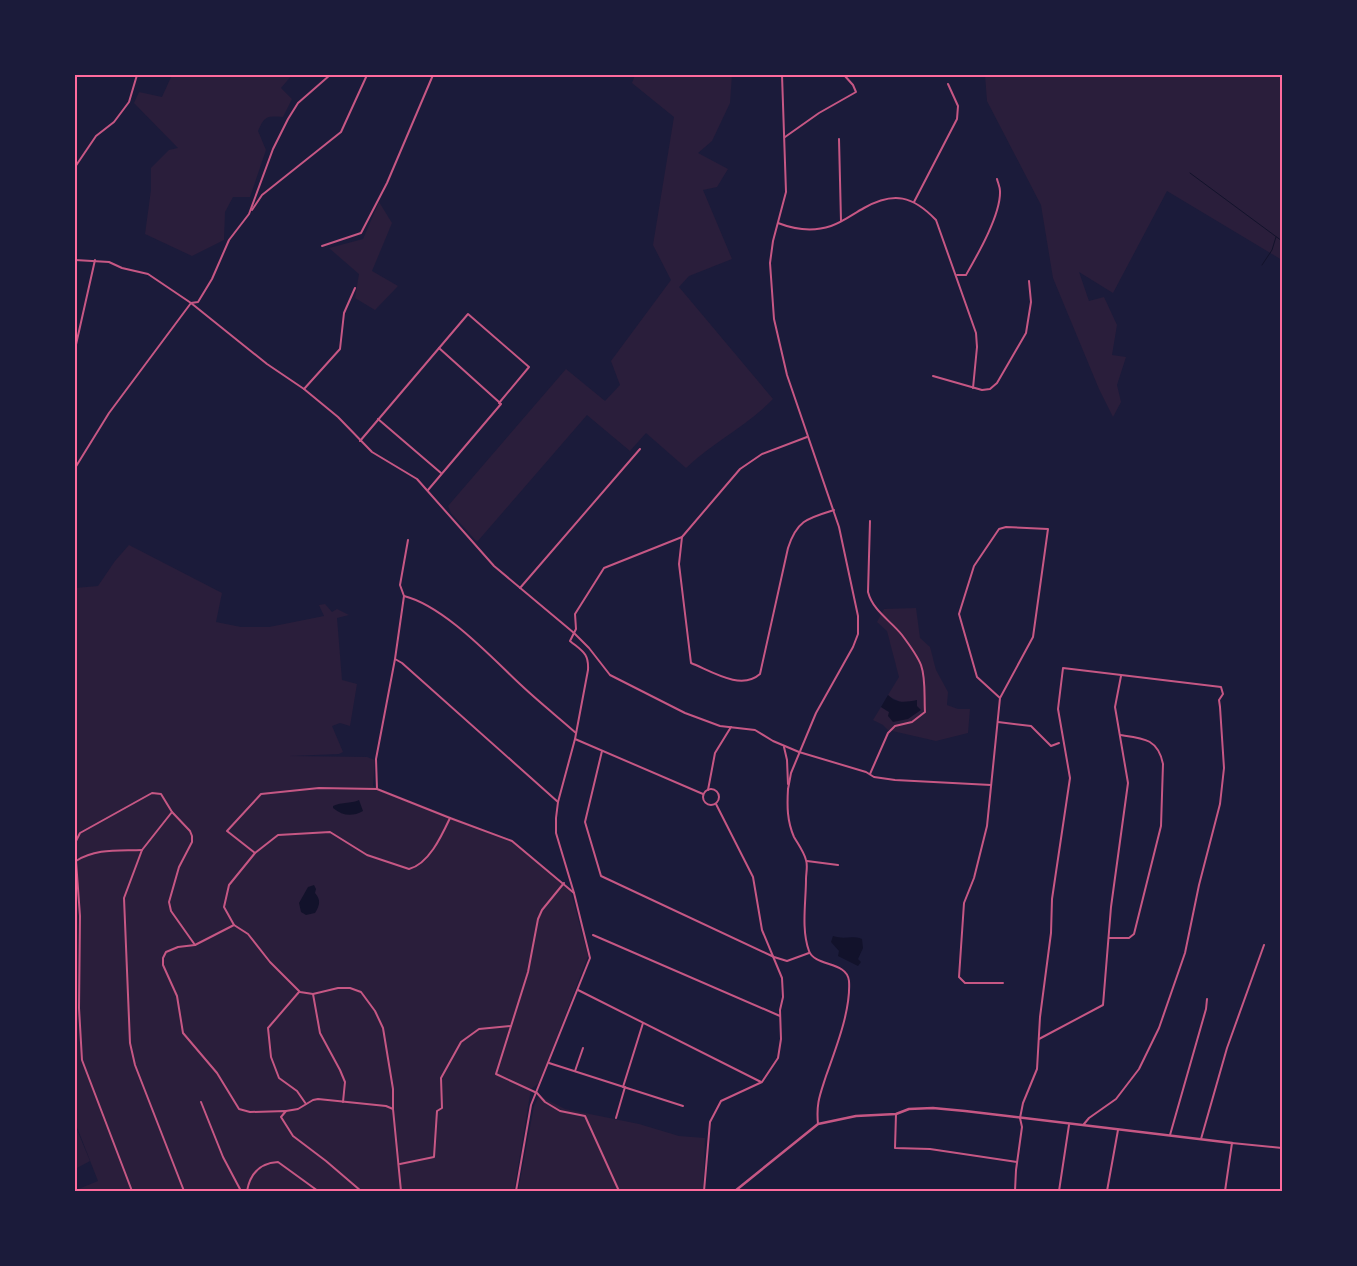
<svg xmlns="http://www.w3.org/2000/svg" width="1357" height="1266" font-family="Spectral,serif">
  <style>
    .green { fill: #2a1e3b }
    .water { fill: #12122b }
    .lines { fill: none; stroke-linecap: round; stroke-linejoin: round }
    .stream { stroke: #12122b; stroke-width: 1 }
    .minor { stroke: #c65784; stroke-width: 2 }
    .tertiary { stroke: #c65784; stroke-width: 2.5 }
    .neatline { fill: none; stroke: #ff6b9d; stroke-width: 2 }
  </style>
  <rect width="100%" height="100%" fill="#1b1b3a"/>
  <g class="green">
    <path d="M 172,75 L 292,75 L 281,88 L 292,99 L 283,117 C 267,116 265,115 258,131 L 266,150 L 250,197 L 233,197 L 225,212 L 224,240 L 192,256 L 145,234 L 151,190 L 151,168 L 169,150 L 178,148 L 134,103 L 139,92 L 162,97 Z"/>
    <path d="M 635,75 L 732,75 L 730,103 L 712,141 L 698,153 L 728,169 L 717,187 L 703,190 L 732,259 L 689,276 L 679,287 L 773,399 C 747,426 713,442 686,468 L 646,433 L 630,451 L 587,415 L 477,542 L 451,513 L 448,506 L 566,369 L 605,401 L 620,385 L 611,361 L 671,280 L 653,245 L 674,117 L 632,83 Z"/>
    <polygon points="985,75 1282,75 1282,260 1167,191 1113,293 1079,272 1089,301 1104,297 1117,325 1112,355 1126,357 1117,385 1121,402 1113,417 1099,389 1053,278 1041,205 987,101"/>
    <polygon points="379,202 392,223 372,271 398,286 375,310 355,298 359,274 329,248 363,239"/>
    <polygon points="129,545 222,593 216,622 241,627 269,627 324,616 319,605 325,604 332,612 337,609 349,615 337,618 342,680 357,684 350,726 340,723 332,726 343,752 339,754 290,756 367,757 375,760 373,786 511,840 571,892 588,956 552,1050 538,1084 531,1089 514,1191 76,1191 76,1190 98,1181 75,1122 75,588 98,586 115,561"/>
    <polygon points="916,608 920,638 930,647 936,670 948,692 947,705 958,709 970,709 968,733 936,741 888,730 883,725 873,720 881,707 889,712 903,703 892,698 888,695 899,677 887,631 877,622 884,609"/>
    <polygon points="539,1096 565,1109 639,1124 679,1136 705,1138 703,1191 518,1191 534,1106"/>
    <polygon points="75,1125 90,1161 75,1169"/>
  </g>
  <g class="water">
    <path d="M 888,695 C 897,704 905,702 917,700 L 917,706 L 921,710 L 908,719 L 893,722 L 888,716 L 889,712 L 881,707 Z"/>
    <path d="M 359,800 L 363,811 C 352,817 343,816 333,808 L 333,806 C 341,802 354,803 359,800 Z"/>
    <path d="M 314,885 L 316,889 L 315,893 C 321,900 320,905 315,913 L 306,915 L 301,912 L 299,903 L 308,887 Z"/>
    <path d="M 833,936 C 845,940 851,935 862,939 L 863,948 L 858,959 L 861,962 L 858,966 L 838,956 L 839,951 L 831,942 Z"/>
  </g>
  <g class="lines">
    <g class="stream">
      <polyline points="1190,173 1282,241"/>
      <polyline points="1262,265 1272,250 1276,237"/>
    </g>
    <g class="minor">
      <polyline points="782,75 786,192 773,241 770,263 774,319 787,375 839,527 858,616 858,634 853,647 816,713 791,773 788,789"/>
      <polyline points="785,137 819,113 856,92 853,85 844,75"/>
      <polyline points="839,139 841,221"/>
      <polyline points="75,167 96,136 114,122 129,102 137,75"/>
      <polyline points="914,202 957,119 958,106 948,84"/>
      <polyline points="252,210 262,195 341,132 367,75"/>
      <path d="M 778,223 C 796,230 813,232 831,226 C 843,222 853,214 864,208 C 894,191 913,196 936,220 L 976,333 L 977,347 L 973,388"/>
      <polyline points="322,246 361,233 387,183 433,75"/>
      <polyline points="75,260 109,262 122,268 148,274 191,303 267,364 304,389 338,417 372,452 417,479 494,566 574,633 589,648 610,675 685,713 720,726 755,730 773,741 799,752 866,772 874,777 895,780 991,785"/>
      <path d="M 957,275 L 966,275 C 978,254 1001,214 1000,191 C 1000,187 998,183 997,179"/>
      <polyline points="439,348 499,402"/>
      <polyline points="75,349 95,260"/>
      <polyline points="933,376 982,390 990,389 997,383 1026,333 1031,302 1029,281"/>
      <polyline points="304,389 340,349 344,313 355,288"/>
      <polyline points="378,419 441,473"/>
      <polyline points="360,441 468,314 529,367 499,403 501,404 428,490"/>
      <polyline points="75,468 109,413 191,303 198,302 212,279 229,240 249,214 273,149 288,119 298,103 330,75"/>
      <path d="M 682,537 L 679,564 L 691,663 C 711,671 741,691 760,674 L 788,548 C 797,520 808,518 834,510"/>
      <polyline points="520,588 640,449"/>
      <path d="M 404,596 C 444,606 491,657 521,685 C 539,702 558,717 576,733"/>
      <polyline points="395,659 402,663 558,802"/>
      <polyline points="1000,698 977,677 959,614 974,566 999,529 1006,527 1048,529 1033,637 1000,698 987,826 974,878 964,903 959,977 965,983 1003,983"/>
      <polyline points="998,722 1031,726 1051,746 1059,743"/>
      <polyline points="575,739 703,794"/>
      <polyline points="784,747 787,760 788,784"/>
      <polyline points="602,751 585,822 601,876 774,957 787,961 809,953"/>
      <path d="M 870,774 L 888,733 L 895,726 L 912,722 L 925,712 C 924,697 926,679 921,665 C 917,655 908,643 902,635 C 890,620 873,611 868,592 L 870,521"/>
      <circle cx="711" cy="797" r="8"/>
      <polyline points="377,789 376,759 395,659 404,596 400,585 408,540"/>
      <path d="M 788,789 C 787,806 787,821 794,837 C 798,844 804,852 806,860 C 808,866 806,873 806,879 C 806,902 801,929 809,951 C 815,967 847,961 849,981 C 851,1010 836,1048 826,1076 C 820,1095 816,1103 818,1124"/>
      <polyline points="708,790 715,753 731,727"/>
      <polyline points="172,812 142,850 124,898 130,1043 135,1065 184,1191"/>
      <polyline points="75,843 80,833 152,793 161,794 172,812 190,831 192,836 192,842 179,867 169,902 171,911 195,945"/>
      <polyline points="75,849 76,861"/>
      <polyline points="255,853 227,831 261,794 319,788 377,789 450,818 512,841 574,893"/>
      <polyline points="807,861 838,865"/>
      <polyline points="564,883 542,910 538,919 528,972 496,1074 537,1093 545,1102 560,1111 585,1116 619,1191"/>
      <polyline points="234,925 195,945 178,947 166,952 163,958 163,965 177,996 183,1033 217,1073 239,1109 250,1112 286,1111 281,1117 293,1136 326,1161 361,1191"/>
      <polyline points="593,935 780,1016"/>
      <path d="M 1109,938 L 1129,938 L 1134,934 L 1161,826 L 1163,764 C 1158,738 1142,738 1120,735"/>
      <polyline points="578,990 761,1082"/>
      <polyline points="299,992 268,1028 271,1057 279,1078 297,1091 306,1104"/>
      <polyline points="313,994 320,1033 340,1070 345,1082 343,1102"/>
      <polyline points="1039,1039 1103,1005 1111,907 1128,783 1115,707 1121,676"/>
      <polyline points="549,1063 683,1106"/>
      <polyline points="575,1071 583,1048"/>
      <polyline points="623,1087 643,1023"/>
      <polyline points="201,1102 223,1157 241,1191"/>
      <polyline points="286,1111 298,1109 313,1100 318,1099 386,1106 393,1109"/>
      <polyline points="896,1114 895,1148 930,1149 1017,1162"/>
      <polyline points="616,1118 625,1087"/>
      <polyline points="1170,1135 1206,1009 1207,999"/>
      <polyline points="1201,1139 1227,1048 1264,945"/>
      <polyline points="400,1164 434,1157 437,1111 442,1108 441,1078 461,1042 479,1029 511,1026"/>
      <path d="M 132,1191 L 82,1060 L 79,1008 L 80,916 L 76,861 C 96,848 119,851 142,850"/>
      <path d="M 247,1191 C 250,1174 260,1163 278,1162 L 318,1191"/>
      <path d="M 401,1191 L 393,1109 L 393,1089 L 383,1028 L 375,1011 L 361,992 L 350,988 L 338,988 L 313,994 L 300,992 L 270,962 L 248,934 L 234,925 L 224,907 L 229,885 L 255,853 L 278,835 L 330,832 L 367,855 L 409,869 C 429,864 442,835 450,818"/>
      <path d="M 516,1191 L 531,1105 L 590,958 L 574,893 L 556,833 L 556,818 L 558,802 L 575,739 L 588,670 C 589,653 582,651 570,641 L 576,629 L 575,614 L 604,568 L 682,537 L 740,469 L 762,454 L 807,437"/>
      <polyline points="704,1191 710,1122 721,1101 762,1082 778,1058 781,1039 780,1010 783,997 782,978 762,930 753,877 716,804"/>
      <polyline points="1015,1191 1016,1170 1022,1127 1020,1118 1023,1103 1037,1069 1040,1017 1051,933 1052,899 1070,778 1058,709 1063,668 1221,687 1223,694 1219,700 1220,707 1224,768 1220,804 1199,885 1185,953 1159,1028 1139,1069 1116,1099 1089,1118 1084,1124"/>
      <polyline points="1059,1191 1069,1125"/>
      <polyline points="1107,1191 1118,1130"/>
      <polyline points="1225,1191 1232,1143 1282,1148"/>
    </g>
    <polyline class="tertiary" points="735,1191 818,1124 856,1116 896,1114 909,1109 933,1108 965,1111 1232,1143"/>
  </g>
  <rect width="1357" height="1266" fill="none" stroke="#1b1b3a" stroke-width="152"/>
  <rect x="76" y="76" width="1205" height="1114" class="neatline"/>
</svg>
